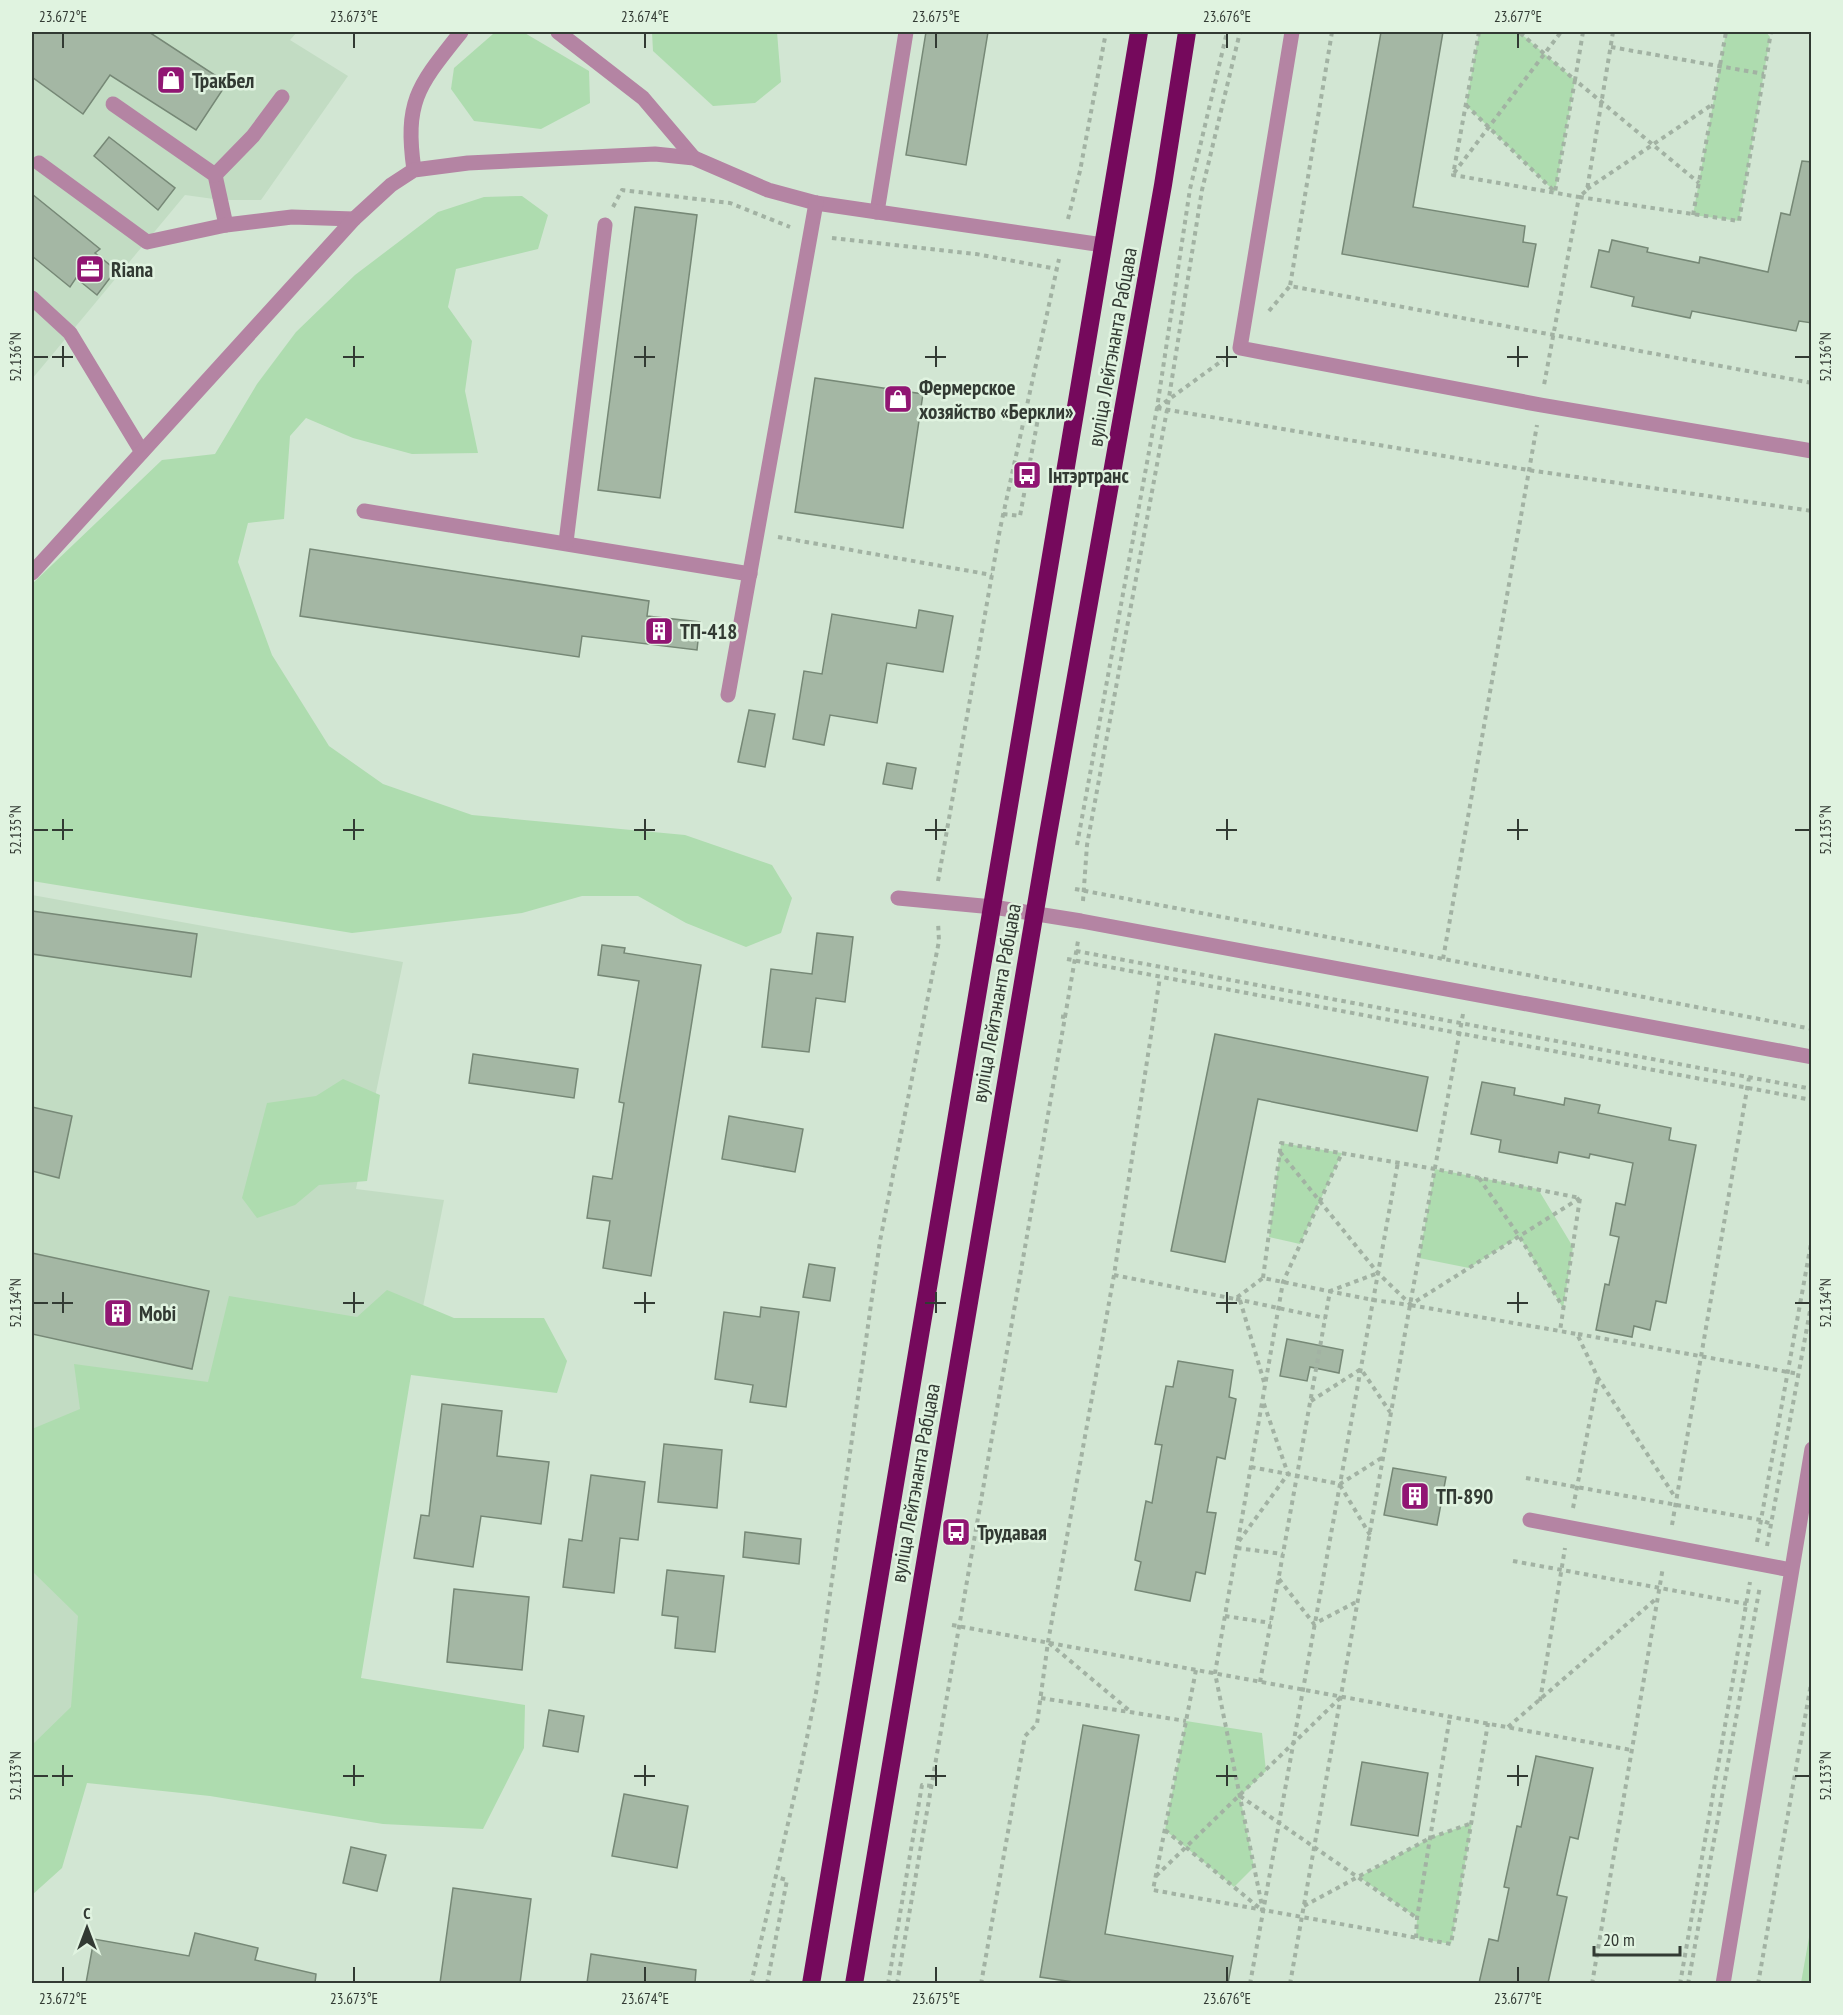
<svg xmlns="http://www.w3.org/2000/svg" width="1843" height="2015" font-family="'PT Sans Narrow',sans-serif">
  <style>
    .built { fill: #c2dcc3 }
    .green { fill: #aedcaf }
    .building { fill: #a4b7a4; stroke: #768876; stroke-width: 1.5 }
    .lines { fill: none; stroke-linecap: round; stroke-linejoin: round }
    .path { stroke: #a2b2a3; stroke-width: 4; stroke-dasharray: 4.5 4.5; stroke-linecap: butt }
    .minor { stroke: #b484a3; stroke-width: 15 }
    .highway { stroke: #75095c; stroke-width: 18 }
    .ticks { fill: none; stroke: #323a33; stroke-width: 2 }
    .labels { text-anchor: middle; dominant-baseline: central; stroke-width: 5; stroke-linejoin: round; paint-order: stroke }
    .poi-label { font-size: 21px; font-weight: bold; fill: #323a33; stroke: #e0f3e0; text-anchor: start }
    .street-label { font-size: 21px; fill: #323a33; stroke: #e0f3e0 }
    .neatline { fill: none; stroke: #323a33; stroke-width: 2 }
    .ticks-label { font-size: 15px; text-anchor: middle; fill: #323a33 }
  </style>
  <rect width="100%" height="100%" fill="#d2e6d3"/>
  <g class="built">
    <polygon points="32,32 297,32 290,40 348,76 261,200 221,200 185,195 32,379"/>
    <polygon points="32,895 403,962 356,1189 444,1200 329,1785 32,1747"/>
  </g>
  <g class="green">
    <polygon points="523,32 589,71 590,103 541,129 474,121 451,89 454,68 493,34"/>
    <polygon points="652,32 777,32 781,82 755,103 713,106 653,51"/>
    <polygon points="1479,32 1519,32 1575,80 1555,192 1466,105"/>
    <polygon points="1726,32 1766,32 1770,37 1739,221 1693,215"/>
    <polygon points="522,196 548,215 538,249 456,269 448,307 472,341 465,391 478,453 412,454 353,438 306,418 290,436 284,519 248,523 238,562 272,655 329,746 383,784 472,815 685,835 772,865 792,898 781,933 746,947 686,923 638,896 582,896 522,913 352,933 32,881 32,584 162,460 215,454 257,384 296,332 355,275 438,212 484,197"/>
    <polygon points="343,1079 380,1095 367,1181 319,1185 295,1205 257,1218 242,1198 267,1103 316,1096"/>
    <polygon points="1281,1143 1342,1153 1300,1244 1269,1237"/>
    <polygon points="1435,1169 1538,1189 1573,1247 1563,1308 1519,1236 1469,1268 1419,1258"/>
    <polygon points="387,1290 454,1318 544,1318 567,1361 557,1393 411,1375 361,1678 525,1705 524,1748 483,1829 383,1824 210,1796 87,1783 62,1868 32,1895 32,1745 71,1707 78,1616 32,1571 32,1429 80,1409 74,1364 208,1382 229,1296 357,1317"/>
    <polygon points="1186,1721 1262,1733 1266,1771 1240,1796 1254,1867 1234,1887 1165,1830"/>
    <polygon points="1472,1823 1451,1944 1416,1938 1417,1918 1359,1877 1430,1838"/>
    <polygon points="1811,1926 1811,1983 1801,1983"/>
  </g>
  <g class="building">
    <polygon points="32,32 149,32 227,83 196,130 110,75 83,114 32,77"/>
    <polygon points="926,32 988,32 966,165 906,155"/>
    <polygon points="1381,32 1443,32 1413,207 1525,226 1523,242 1536,244 1528,287 1342,254"/>
    <polygon points="109,137 175,188 158,210 94,156"/>
    <polygon points="1802,161 1812,162 1812,323 1799,321 1796,331 1692,311 1690,318 1632,306 1634,297 1591,287 1599,250 1609,252 1612,240 1648,248 1647,252 1699,263 1700,257 1768,272 1781,213 1790,215"/>
    <polygon points="32,194 100,249 95,253 116,270 97,295 76,278 70,287 32,256"/>
    <polygon points="635,207 697,215 660,498 598,490"/>
    <polygon points="815,378 923,394 903,528 795,512"/>
    <polygon points="310,549 649,601 647,616 700,622 697,650 582,636 579,657 300,616"/>
    <polygon points="919,610 953,616 943,672 887,663 877,723 830,715 824,745 793,739 804,671 822,674 832,614 916,628"/>
    <polygon points="749,710 775,714 765,767 738,762"/>
    <polygon points="887,763 916,768 912,789 883,784"/>
    <polygon points="32,911 197,934 191,977 32,954"/>
    <polygon points="817,933 853,937 845,1002 816,998 809,1052 762,1047 771,969 812,974"/>
    <polygon points="602,945 625,948 624,953 701,965 651,1276 603,1268 610,1221 587,1218 593,1176 612,1179 624,1103 619,1102 639,981 598,975"/>
    <polygon points="1215,1034 1428,1077 1417,1131 1258,1099 1225,1262 1171,1251"/>
    <polygon points="473,1054 578,1069 574,1098 469,1083"/>
    <polygon points="1482,1082 1515,1088 1514,1095 1540,1100 1564,1105 1565,1098 1600,1105 1598,1113 1671,1128 1669,1140 1696,1145 1666,1303 1656,1301 1650,1330 1634,1326 1632,1337 1596,1330 1605,1284 1609,1285 1619,1237 1610,1235 1616,1203 1625,1205 1633,1163 1590,1154 1589,1158 1559,1152 1557,1163 1499,1152 1501,1140 1471,1134"/>
    <polygon points="32,1107 72,1116 59,1178 32,1171"/>
    <polygon points="729,1116 803,1129 795,1172 722,1159"/>
    <polygon points="32,1253 209,1291 192,1369 32,1334"/>
    <polygon points="809,1264 835,1268 830,1301 803,1297"/>
    <polygon points="761,1307 799,1312 786,1407 750,1402 753,1385 715,1379 724,1312 760,1317"/>
    <polygon points="1287,1339 1343,1350 1339,1373 1310,1367 1307,1381 1280,1376"/>
    <polygon points="1178,1361 1233,1370 1229,1397 1236,1399 1225,1459 1217,1457 1207,1512 1216,1513 1205,1574 1196,1572 1190,1601 1135,1590 1141,1562 1135,1560 1146,1501 1152,1503 1162,1445 1155,1444 1166,1386 1173,1387"/>
    <polygon points="442,1404 502,1411 497,1456 549,1462 541,1524 481,1516 473,1567 414,1558 421,1515 429,1516"/>
    <polygon points="664,1444 722,1450 717,1508 658,1502"/>
    <polygon points="1393,1468 1446,1477 1437,1525 1384,1515"/>
    <polygon points="591,1475 645,1482 638,1540 620,1538 614,1593 563,1587 569,1539 582,1541"/>
    <polygon points="745,1532 801,1539 799,1564 743,1557"/>
    <polygon points="667,1570 724,1576 715,1652 675,1648 678,1617 662,1615"/>
    <polygon points="454,1589 529,1597 522,1670 447,1662"/>
    <polygon points="549,1710 584,1716 578,1752 543,1746"/>
    <polygon points="1083,1725 1139,1735 1105,1934 1233,1956 1228,1983 1080,1983 1040,1977"/>
    <polygon points="1536,1756 1593,1768 1578,1839 1570,1837 1557,1895 1567,1897 1548,1983 1479,1983 1489,1939 1498,1941 1509,1888 1504,1887 1517,1826 1521,1827"/>
    <polygon points="1362,1762 1428,1773 1418,1836 1351,1825"/>
    <polygon points="624,1794 688,1806 677,1868 612,1856"/>
    <polygon points="351,1847 386,1855 377,1891 343,1883"/>
    <polygon points="453,1888 531,1899 520,1983 440,1983"/>
    <polygon points="195,1933 258,1948 255,1960 316,1974 315,1983 86,1983 94,1939 189,1956"/>
    <polygon points="591,1954 696,1970 695,1983 587,1983"/>
  </g>
  <g class="lines">
    <g class="path">
      <polyline points="1332,32 1290,286 1812,383"/>
      <polyline points="1479,32 1453,175 1579,197 1544,385"/>
      <polyline points="1583,32 1575,80 1699,183"/>
      <polyline points="1613,32 1587,190 1579,197 1739,221 1771,32"/>
      <polyline points="1611,47 1764,74"/>
      <polyline points="1466,105 1555,192 1575,80 1519,32"/>
      <polyline points="1454,173 1561,32"/>
      <polyline points="1587,189 1713,104"/>
      <polyline points="613,207 622,190 730,203 790,227"/>
      <polyline points="1693,215 1726,32"/>
      <polyline points="1068,219 1080,171 1106,32"/>
      <polyline points="832,238 976,254 1057,269"/>
      <polyline points="1269,311 1290,286"/>
      <polyline points="1157,408 1528,470 1812,511"/>
      <polyline points="1157,408 1223,360"/>
      <polyline points="1003,514 1020,516 1039,413 1025,411"/>
      <polyline points="778,537 992,575"/>
      <polyline points="1077,845 1157,408 1190,189 1227,32"/>
      <polyline points="938,881 1000,529 1059,259"/>
      <polyline points="1075,889 1812,1029"/>
      <polyline points="1083,901 1087,845 1167,410 1202,190 1240,32"/>
      <polyline points="1076,951 1812,1089"/>
      <polyline points="1067,959 1812,1100"/>
      <polyline points="1443,959 1537,425"/>
      <polyline points="1463,1014 1410,1305 1577,1334 1598,1378 1675,1497"/>
      <polyline points="1065,1017 1078,941"/>
      <polyline points="1280,1152 1378,1273 1410,1304"/>
      <polyline points="1479,1178 1519,1236 1563,1307"/>
      <polyline points="1114,1275 1235,1299 1263,1278 1373,1300 1410,1305 1580,1198"/>
      <polyline points="1263,1278 1281,1143 1435,1169 1580,1198 1560,1331"/>
      <polyline points="1236,1299 1325,1318"/>
      <polyline points="1240,1300 1264,1382"/>
      <polyline points="1578,1334 1799,1374"/>
      <polyline points="1311,1401 1361,1369 1390,1412"/>
      <polyline points="1251,1467 1340,1484 1383,1457"/>
      <polyline points="1526,1478 1761,1520 1771,1524"/>
      <polyline points="1340,1485 1370,1535"/>
      <polyline points="1573,1508 1598,1378"/>
      <polyline points="1672,1525 1749,1078"/>
      <polyline points="1239,1541 1288,1474 1263,1401"/>
      <polyline points="1757,1542 1812,1238"/>
      <polyline points="1767,1546 1812,1300"/>
      <polyline points="1237,1548 1283,1554"/>
      <polyline points="1513,1561 1747,1604"/>
      <polyline points="1279,1579 1314,1624 1358,1601"/>
      <polyline points="1225,1616 1271,1623"/>
      <polyline points="952,1625 1631,1750"/>
      <polyline points="1049,1643 1131,1712"/>
      <polyline points="1196,1670 1153,1890 1451,1944 1488,1723"/>
      <polyline points="1260,1682 1330,1291 1378,1273"/>
      <polyline points="1041,1698 1186,1721"/>
      <polyline points="1540,1701 1565,1548"/>
      <polyline points="1508,1727 1657,1598"/>
      <polyline points="1240,1796 1417,1918"/>
      <polyline points="1165,1830 1263,1911 1215,1673 1283,1282 1342,1153"/>
      <polyline points="1156,1876 1340,1698"/>
      <polyline points="1304,1906 1430,1838 1472,1823"/>
      <polyline points="1416,1938 1417,1918 1450,1716"/>
      <polyline points="751,1984 801,1767 816,1693 880,1241 939,941 938,922"/>
      <polyline points="767,1984 787,1880 776,1877"/>
      <polyline points="888,1984 922,1785 932,1786"/>
      <polyline points="897,1984 1065,1017 1057,1016"/>
      <polyline points="981,1984 1025,1736 1037,1724 1048,1642 1114,1275 1160,977"/>
      <polyline points="1250,1984 1398,1162"/>
      <polyline points="1290,1984 1410,1305"/>
      <polyline points="1592,1984 1663,1567"/>
      <polyline points="1680,1984 1750,1582"/>
      <polyline points="1688,1984 1760,1586"/>
      <polyline points="1758,1984 1812,1678"/>
    </g>
    <g class="minor">
      <polyline points="558,32 643,98 694,158"/>
      <polyline points="1292,32 1240,348 1541,405 1812,451"/>
      <polyline points="113,104 215,175 226,225"/>
      <polyline points="39,163 147,242 226,225 292,217 354,219"/>
      <path d="M 414,170 C 404,100 419,85 461,32"/>
      <polyline points="215,175 253,136 282,97"/>
      <polyline points="877,212 906,32"/>
      <polyline points="32,298 70,333 142,452"/>
      <polyline points="364,511 750,574"/>
      <polyline points="566,542 605,225"/>
      <polyline points="32,573 354,219 391,185 414,170 468,163 655,154 694,158 768,190 816,203 1103,245"/>
      <polyline points="728,695 816,203"/>
      <polyline points="898,898 993,907 1081,921 1812,1057"/>
      <polyline points="1530,1520 1791,1570"/>
      <polyline points="1723,1984 1812,1449"/>
    </g>
    <g class="highway">
      <polyline points="811,1984 1139,32"/>
      <polyline points="854,1984 1047,840 1163,185 1187,32"/>
    </g>
  </g>
  <path class="ticks" d="M 63,33 L 63,48M 354,33 L 354,48M 645,33 L 645,48M 936,33 L 936,48M 1227,33 L 1227,48M 1518,33 L 1518,48M 63,346 L 63,367M 354,346 L 354,367M 645,346 L 645,367M 936,346 L 936,367M 1227,346 L 1227,367M 1518,346 L 1518,367M 33,357 L 48,357M 52,357 L 73,357M 343,357 L 364,357M 634,357 L 655,357M 925,357 L 946,357M 1216,357 L 1237,357M 1507,357 L 1528,357M 1795,357 L 1810,357M 63,819 L 63,840M 354,819 L 354,840M 645,819 L 645,840M 936,819 L 936,840M 1227,819 L 1227,840M 1518,819 L 1518,840M 33,830 L 48,830M 52,830 L 73,830M 343,830 L 364,830M 634,830 L 655,830M 925,830 L 946,830M 1216,830 L 1237,830M 1507,830 L 1528,830M 1795,830 L 1810,830M 63,1292 L 63,1313M 354,1292 L 354,1313M 645,1292 L 645,1313M 936,1292 L 936,1313M 1227,1292 L 1227,1313M 1518,1292 L 1518,1313M 33,1303 L 48,1303M 52,1303 L 73,1303M 343,1303 L 364,1303M 634,1303 L 655,1303M 925,1303 L 946,1303M 1216,1303 L 1237,1303M 1507,1303 L 1528,1303M 1795,1303 L 1810,1303M 63,1765 L 63,1786M 354,1765 L 354,1786M 645,1765 L 645,1786M 936,1765 L 936,1786M 1227,1765 L 1227,1786M 1518,1765 L 1518,1786M 33,1776 L 48,1776M 52,1776 L 73,1776M 343,1776 L 364,1776M 634,1776 L 655,1776M 925,1776 L 946,1776M 1216,1776 L 1237,1776M 1507,1776 L 1528,1776M 1795,1776 L 1810,1776M 63,1967 L 63,1982M 354,1967 L 354,1982M 645,1967 L 645,1982M 936,1967 L 936,1982M 1227,1967 L 1227,1982M 1518,1967 L 1518,1982"/>
  <defs>
    <g id="shop-square" transform="scale(1.5)"><rect x="-9" y="-9" width="18" height="18" rx="4" fill="#911673" stroke="#e0f3e0"/><path d="M-5-2.5h2.3a2.7 3.5 0 0 1 5.4 0H5L5.5 6h-11ZM-1.5-2.5h3a1.5 2.3 0 0 0-3 0Z" fill="#fff"/></g>
    <g id="office-square" transform="scale(1.5)"><rect x="-9" y="-9" width="18" height="18" rx="4" fill="#911673" stroke="#e0f3e0"/><path d="M-6-3h4V-5.5h4V-3h4V5H-6ZM-1-4.5V-3h2v-1.5ZM-6 0V1H6V0Z" fill="#fff"/></g>
    <g id="bus-square" transform="scale(1.5)"><rect x="-9" y="-9" width="18" height="18" rx="4" fill="#911673" stroke="#e0f3e0"/><path d="M-5-6H5V4H4V6H2V4H-2V6H-4V4H-5ZM-3.5-4V0h7V-4ZM-3.5 1.2v1.5H-2V1.2ZM2 1.2v1.5H3.5V1.2Z" fill="#fff"/></g>
    <g id="building-square" transform="scale(1.5)"><rect x="-9" y="-9" width="18" height="18" rx="4" fill="#911673" stroke="#e0f3e0"/><path d="M-4-6H4V6H1V3H-1V6H-4ZM-2.5-4.3h1.7v1.8h-1.7ZM.8-4.3h1.7v1.8H.8ZM-2.5-1h1.7V.8h-1.7ZM.8-1h1.7V.8H.8Z" fill="#fff"/></g>
  </defs>
  <g fill-rule="evenodd">
    <use href="#shop-square" x="171" y="80"/>
    <use href="#office-square" x="90" y="269"/>
    <use href="#shop-square" x="898" y="399"/>
    <use href="#bus-square" x="1027" y="475"/>
    <use href="#building-square" x="659" y="631"/>
    <use href="#building-square" x="118" y="1313"/>
    <use href="#building-square" x="1415" y="1496"/>
    <use href="#bus-square" x="956" y="1532"/>
  </g>
  <g class="labels">
    <g class="poi-label">
      <text x="192" y="80">ТракБел</text>
      <text x="111" y="269">Riana</text>
      <text x="919" y="387">Фермерское<tspan x="919" dy="24">хозяйство «Беркли»</tspan></text>
      <text x="1048" y="475">Інтэртранс</text>
      <text x="680" y="631">ТП-418</text>
      <text x="139" y="1313">Mobi</text>
      <text x="1436" y="1496">ТП-890</text>
      <text x="977" y="1532">Трудавая</text>
    </g>
    <g class="street-label">
      <text transform="translate(1112 347) rotate(-80)">вуліца Лейтэнанта Рабцава</text>
      <text transform="translate(996 1003) rotate(-80)">вуліца Лейтэнанта Рабцава</text>
      <text transform="translate(915 1483) rotate(-80)">вуліца Лейтэнанта Рабцава</text>
    </g>
  </g>
  <rect width="1843" height="2015" fill="none" stroke="#e0f3e0" stroke-width="66"/>
  <g transform="translate(87 1928)" stroke="#e0f3e0" stroke-width="4.5" paint-order="stroke">
  <path d="M0-4.5L10 22L0 15L-10 22Z" fill="#323a33"/>
  <text y="-9" font-size="16" font-weight="bold" text-anchor="middle" fill="#323a33">С</text>
  </g>
  <path d="M1594 1946v9h86v-9" fill="none" stroke="#323a33" stroke-width="3"/>
  <text x="1603" y="1946" font-size="18" fill="#323a33" stroke="#e0f3e0" stroke-width="4.5" paint-order="stroke">20 m</text>
  <rect x="33" y="33" width="1777" height="1949" class="neatline"/>
  <g class="ticks-label">
    <text x="63" y="22">23.672°E</text>
    <text x="354" y="22">23.673°E</text>
    <text x="645" y="22">23.674°E</text>
    <text x="936" y="22">23.675°E</text>
    <text x="1227" y="22">23.676°E</text>
    <text x="1518" y="22">23.677°E</text>
    <text transform="translate(16 357) rotate(-90)" y="5">52.136°N</text>
    <text transform="translate(1826 357) rotate(-90)" y="5">52.136°N</text>
    <text transform="translate(16 830) rotate(-90)" y="5">52.135°N</text>
    <text transform="translate(1826 830) rotate(-90)" y="5">52.135°N</text>
    <text transform="translate(16 1303) rotate(-90)" y="5">52.134°N</text>
    <text transform="translate(1826 1303) rotate(-90)" y="5">52.134°N</text>
    <text transform="translate(16 1776) rotate(-90)" y="5">52.133°N</text>
    <text transform="translate(1826 1776) rotate(-90)" y="5">52.133°N</text>
    <text x="63" y="2004">23.672°E</text>
    <text x="354" y="2004">23.673°E</text>
    <text x="645" y="2004">23.674°E</text>
    <text x="936" y="2004">23.675°E</text>
    <text x="1227" y="2004">23.676°E</text>
    <text x="1518" y="2004">23.677°E</text>
  </g>
</svg>
